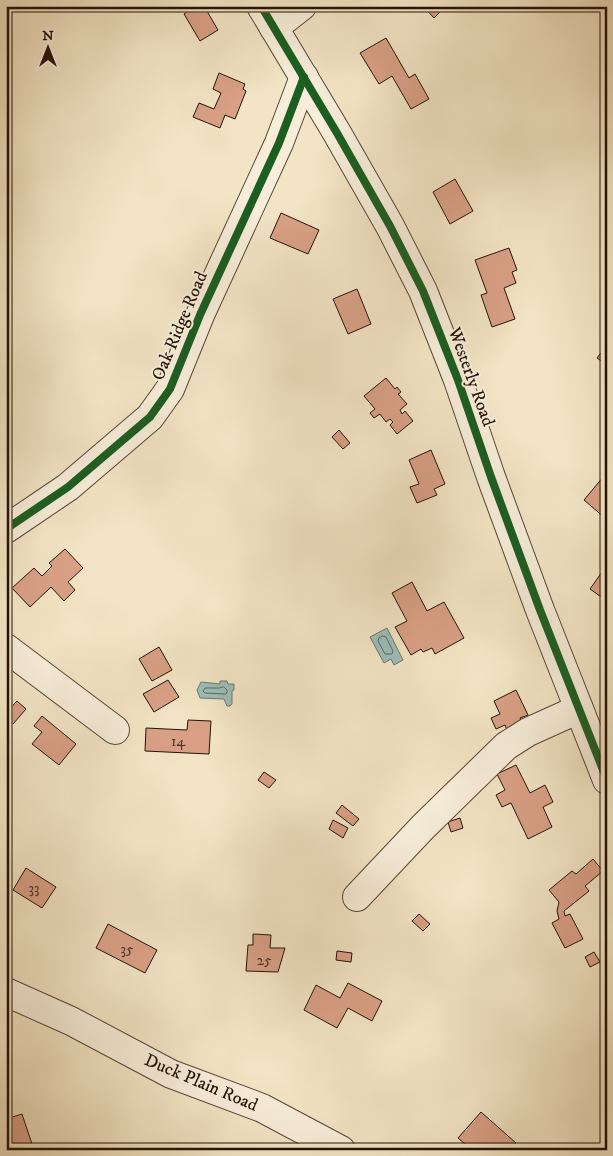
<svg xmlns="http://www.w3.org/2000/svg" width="613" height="1156" font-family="'IM FELL DW Pica',serif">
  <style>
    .water { fill: #9cbeb9; stroke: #6c7971 }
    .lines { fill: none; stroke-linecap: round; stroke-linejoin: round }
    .shore { stroke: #606860; stroke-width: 1 }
    .building { fill: #d9a085; stroke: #241206 }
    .minor-casing { stroke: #584636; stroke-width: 30 }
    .minor { stroke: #f7edd9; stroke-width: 28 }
    .cycleway-casing { stroke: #f7edd9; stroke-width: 11 }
    .cycleway { stroke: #1b5e20; stroke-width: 8 }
    .labels { text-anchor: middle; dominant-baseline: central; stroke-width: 4; stroke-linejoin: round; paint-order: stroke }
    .number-label { font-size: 15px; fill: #513626 }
    .street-label { font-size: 18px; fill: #241206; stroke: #f7edd9 }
  </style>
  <rect width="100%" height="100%" fill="#f2e4c4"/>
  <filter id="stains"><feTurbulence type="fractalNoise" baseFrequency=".004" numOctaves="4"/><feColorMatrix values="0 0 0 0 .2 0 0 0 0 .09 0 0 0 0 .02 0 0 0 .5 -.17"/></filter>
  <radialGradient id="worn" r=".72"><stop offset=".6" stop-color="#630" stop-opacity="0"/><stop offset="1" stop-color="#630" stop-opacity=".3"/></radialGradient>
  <g class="water">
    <polygon points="387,628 403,660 394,665 391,659 384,663 370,637"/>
    <polygon points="220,681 227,681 228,684 234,684 234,690 232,691 232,704 230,706 227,706 224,699 200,698 197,690 201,682 220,684"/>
  </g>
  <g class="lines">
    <g class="shore">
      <polygon points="383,636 386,637 393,651 392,654 385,654 378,641 379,638"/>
      <polygon points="224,687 227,690 227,693 225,694 205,693 203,691 205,688 219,688"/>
    </g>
  </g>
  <g class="building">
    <polygon points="187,6 204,6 218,30 200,41 184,14 190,10"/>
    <polygon points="423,6 446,6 434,18"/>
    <polygon points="386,38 409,78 415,74 429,99 411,109 392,76 379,84 360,53"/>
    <polygon points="219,73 245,84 243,89 246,91 235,119 225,115 220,128 193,117 199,103 214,109 221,93 213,89"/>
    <polygon points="455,179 473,211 450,224 433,192"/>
    <polygon points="281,213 319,230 308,254 270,238"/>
    <polygon points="509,248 517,270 512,272 516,283 504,288 515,319 492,327 481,295 487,293 475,260"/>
    <polygon points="357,289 371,324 348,334 333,299"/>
    <polygon points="607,345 607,365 597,358"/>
    <polygon points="386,378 395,389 397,387 401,392 398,394 407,404 400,410 402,414 405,411 413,421 397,434 390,425 393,422 390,419 386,422 380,414 374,418 370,413 375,409 364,396"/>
    <polygon points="339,430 350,443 343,449 332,437"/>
    <polygon points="431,450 445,484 434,489 437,495 417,503 410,487 419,484 409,460"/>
    <polygon points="604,476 607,478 607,516 605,518 584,500"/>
    <polygon points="65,549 83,568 68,582 75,590 64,601 51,587 30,607 12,588 34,568 42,576 52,566 49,563"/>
    <polygon points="607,565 607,601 590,589"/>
    <polygon points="412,582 427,611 444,602 464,638 435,654 432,648 423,652 421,649 411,655 395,627 407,621 392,593"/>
    <polygon points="159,647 172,670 152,681 139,659"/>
    <polygon points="168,680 179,697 154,712 143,694"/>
    <polygon points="516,690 528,715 520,718 524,726 508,733 505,725 496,729 491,718 500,714 494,701"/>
    <polygon points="17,701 26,709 13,724 6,718 6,713"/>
    <polygon points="42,716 76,744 59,765 32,744 42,732 34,726"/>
    <polygon points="188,720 211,721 209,754 145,751 146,728 187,730"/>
    <polygon points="516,765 530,793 545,785 553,802 543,807 552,827 528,839 511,803 502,807 496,795 505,790 497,774"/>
    <polygon points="264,772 276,780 269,788 258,780"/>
    <polygon points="342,805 359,819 353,826 336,813"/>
    <polygon points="460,818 463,828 451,832 448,822"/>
    <polygon points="333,820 348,828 343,838 329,829"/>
    <polygon points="593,859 603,871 585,886 589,891 564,911 565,916 570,914 583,939 565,948 552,923 559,919 557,911 559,902 549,890 572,871 576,874"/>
    <polygon points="26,868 56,887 42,908 13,890"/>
    <polygon points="419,914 430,924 423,931 412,921"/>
    <polygon points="108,924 157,950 145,973 96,948"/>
    <polygon points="253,934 271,935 270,948 285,948 278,972 246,971 248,945 253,945"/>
    <polygon points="337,951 352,953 351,962 336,960"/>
    <polygon points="594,952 600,962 590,967 585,957"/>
    <polygon points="348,983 382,1001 372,1021 348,1008 337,1028 304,1010 316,985 340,998"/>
    <polygon points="481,1112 516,1143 509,1150 484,1150 482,1148 480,1150 472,1150 458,1138"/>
    <polygon points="22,1114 34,1150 6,1150 6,1119"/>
  </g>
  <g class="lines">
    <g class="minor-casing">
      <g id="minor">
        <polyline points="261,6 337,133 390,226 423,291 458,380 491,477 540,610 607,780"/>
        <polyline points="274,28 302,6"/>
        <polyline points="6,529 68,487 150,417 170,389 200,315 279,143 304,77"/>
        <polyline points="6,648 115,730"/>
        <polyline points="357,897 423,827 506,746 528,732 579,709"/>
        <polyline points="6,992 71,1021 171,1074 262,1108 341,1150"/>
      </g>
    </g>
    <use href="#minor" class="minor"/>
    <g class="cycleway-casing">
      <g id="cycleway">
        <polyline points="261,6 337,133 390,226 423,291 458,380 491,477 540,610 607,780"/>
        <polyline points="6,529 68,487 150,417 170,389 200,315 279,143 304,77"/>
      </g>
    </g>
    <use href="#cycleway" class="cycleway"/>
  </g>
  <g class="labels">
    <g class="number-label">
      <text x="178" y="741">14</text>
      <text x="34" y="888">33</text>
      <text x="127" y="949">35</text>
      <text x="264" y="960">25</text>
    </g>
    <g class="street-label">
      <text transform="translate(180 326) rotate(-67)">Oak Ridge Road</text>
      <text transform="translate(471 377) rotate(70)">Westerly Road</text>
      <text transform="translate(201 1083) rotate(23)">Duck Plain Road</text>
    </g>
  </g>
  <rect width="613" height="1156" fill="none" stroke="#f2e4c4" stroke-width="25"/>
  <rect x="8" y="8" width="598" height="1141" fill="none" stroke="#241206" stroke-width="2.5"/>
  <rect x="12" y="12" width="588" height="1131" fill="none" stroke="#241206"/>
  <g transform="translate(48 48)" stroke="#f7edd9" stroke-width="4" paint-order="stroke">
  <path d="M0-4L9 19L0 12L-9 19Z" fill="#241206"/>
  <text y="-8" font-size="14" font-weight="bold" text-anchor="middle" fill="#241206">N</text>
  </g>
  <rect width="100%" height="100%" filter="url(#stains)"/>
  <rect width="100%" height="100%" fill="url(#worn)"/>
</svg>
